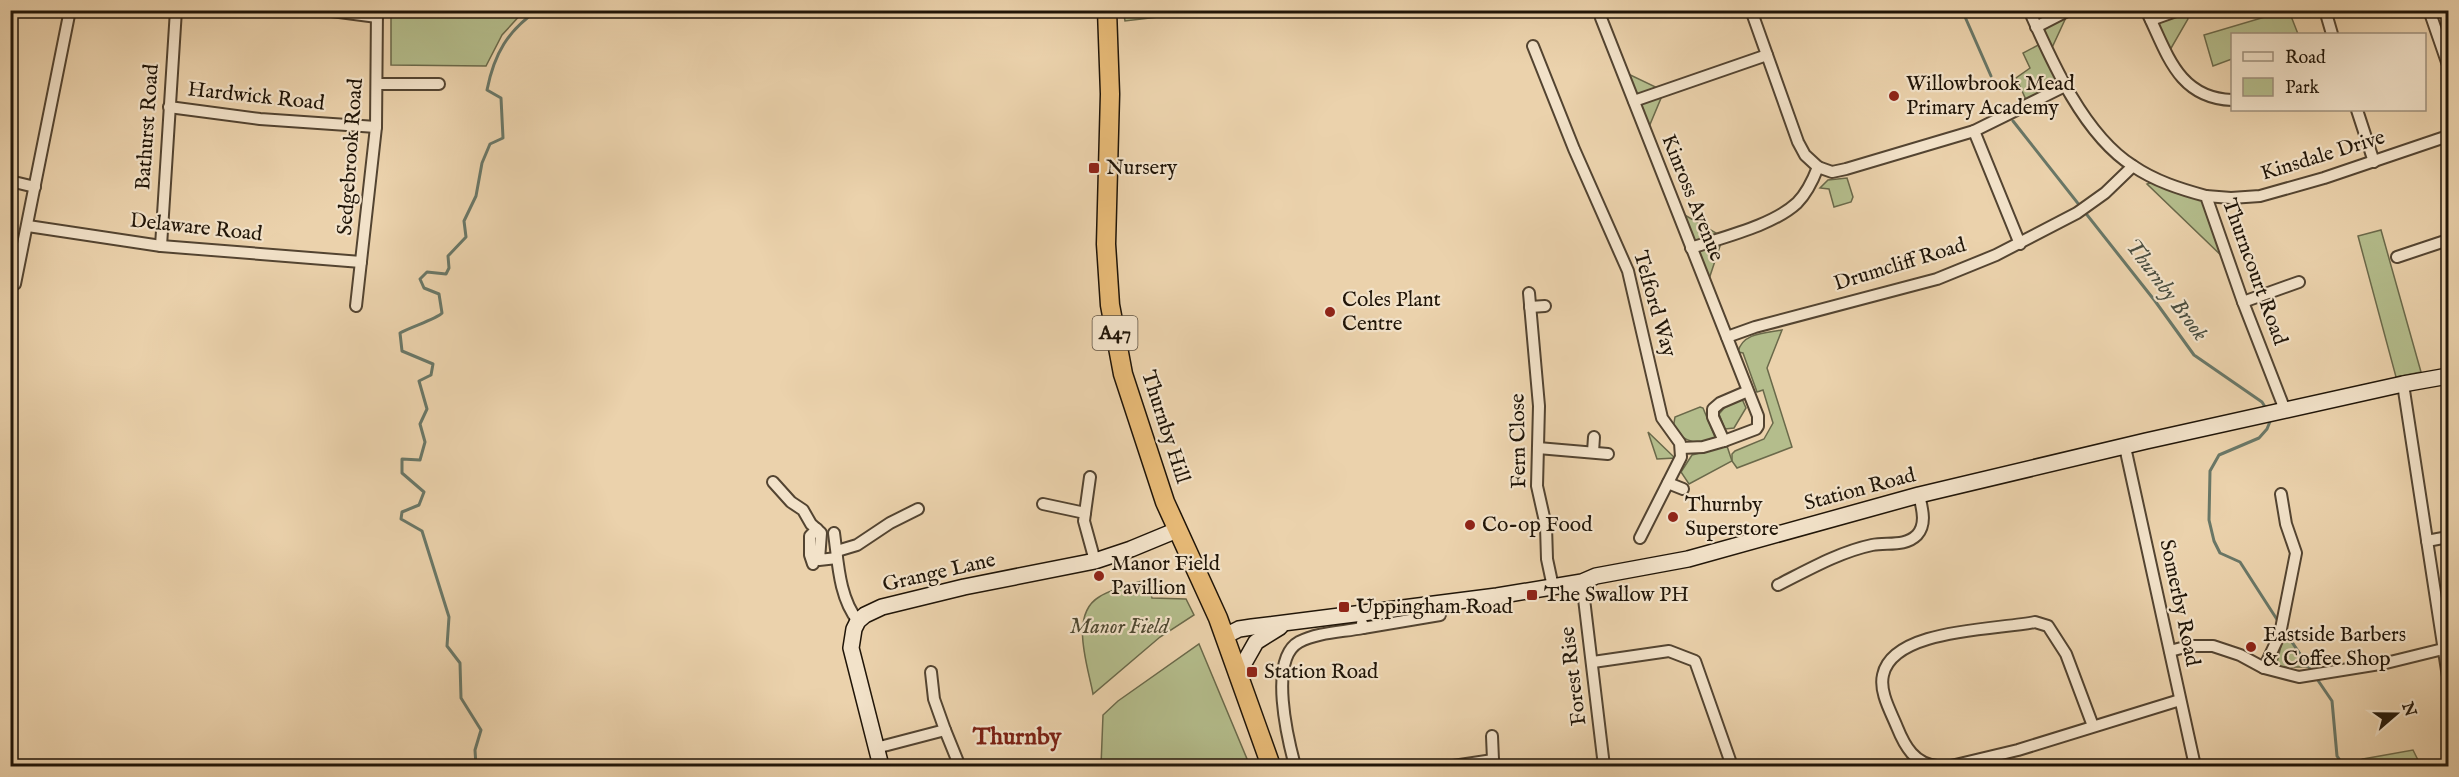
<svg xmlns="http://www.w3.org/2000/svg" width="2459" height="777" font-family="'IM FELL English',serif">
  <style>
    .green { fill: #b4bd8c; stroke: #6a694a; stroke-width: 1.5 }
    .lines { fill: none; stroke-linecap: round; stroke-linejoin: round }
    .stream { stroke: #697767; stroke-width: 3 }
    .street-casing { stroke: #534431; stroke-width: 14 }
    .secondary-casing { stroke: #201508; stroke-width: 18 }
    .highway-casing { stroke: #201508; stroke-width: 21 }
    .street { stroke: #f2e2c9; stroke-width: 10 }
    .secondary { stroke: #f2e2c9; stroke-width: 15 }
    .highway { stroke: #e6b976; stroke-width: 18 }
    .poi-dot { fill: #8f2418; stroke: #f2e2c9; stroke-width: 2 }
    .labels { text-anchor: middle; dominant-baseline: central; stroke-width: 4.5; stroke-linejoin: round; paint-order: stroke }
    .shield { fill: #f2e2c9; stroke: #5f5242; stroke-width: 1.5 }
    .shield-label { font-size: 20px; font-weight: bold; fill: #201508 }
    .poi-label { font-size: 21px; fill: #201508; stroke: #f2e2c9; text-anchor: start }
    .street-label { font-size: 21px; fill: #201508; stroke: #f2e2c9 }
    .park-label { font-size: 21px; font-style: italic; fill: #4c4730; stroke: #f2e2c9 }
    .water-label { font-size: 22px; font-style: italic; fill: #4a4e40; stroke: #f2e2c9 }
    .quarter-label { font-size: 24px; font-weight: bold; fill: #7a1f14; stroke: #f2e2c9 }
  </style>
  <rect width="100%" height="100%" fill="#ebd2ac"/>
  <filter id="stains"><feTurbulence type="fractalNoise" baseFrequency=".00333" numOctaves="4"/><feColorMatrix values="0 0 0 0 .2 0 0 0 0 .09 0 0 0 0 .02 0 0 0 .5 -.17"/></filter>
  <radialGradient id="worn" r=".72"><stop offset=".6" stop-color="#630" stop-opacity="0"/><stop offset="1" stop-color="#630" stop-opacity=".3"/></radialGradient>
  <g class="green">
    <polygon points="1123,10 1209,10 1209,11 1125,21"/>
    <polygon points="2179,10 2186,11 2188,19 2170,50 2151,20"/>
    <polygon points="391,11 391,10 524,11 502,35 486,66 391,65"/>
    <polygon points="2029,11 2069,11 2050,52 2066,83 2028,104 2016,78 2030,68 2023,53 2044,42"/>
    <polygon points="2285,11 2289,11 2298,34 2232,34 2232,59 2213,66 2204,35"/>
    <polygon points="1622,71 1664,91 1646,134"/>
    <polygon points="1847,178 1853,197 1851,202 1834,207 1829,189 1820,188 1828,180"/>
    <polygon points="2158,180 2206,196 2228,262 2147,184"/>
    <polygon points="1676,210 1723,237 1707,285"/>
    <polygon points="2381,230 2421,372 2396,377 2358,236"/>
    <path d="M 1782,330 L 1767,368 L 1792,447 L 1737,468 L 1732,461 L 1732,454 L 1735,451 L 1764,439 L 1773,423 L 1763,390 L 1757,392 L 1743,353 L 1738,352 C 1742,333 1765,333 1782,330 Z"/>
    <polygon points="1742,399 1746,408 1734,428 1725,429 1719,414 1726,406"/>
    <path d="M 1700,407 L 1703,408 L 1715,437 C 1702,448 1683,441 1673,429 L 1675,417 Z"/>
    <polygon points="1648,432 1675,458 1657,459"/>
    <polygon points="1727,446 1732,461 1689,484 1681,472 1692,455"/>
    <path d="M 1148,579 L 1152,598 L 1186,599 L 1194,615 L 1160,637 L 1093,694 C 1088,666 1069,615 1099,597 C 1113,588 1133,584 1148,579 Z"/>
    <polygon points="2284,633 2287,634 2309,667 2276,667"/>
    <polygon points="1199,644 1250,766 1101,766 1103,715 1118,701"/>
    <polygon points="2413,750 2421,766 2372,766 2363,759"/>
  </g>
  <g class="lines">
    <g class="stream">
      <polyline points="1962,10 1991,76"/>
      <polyline points="2013,121 2155,301 2194,355 2262,402 2267,410"/>
      <polyline points="2271,419 2267,429 2259,438 2219,455 2210,471 2209,520 2214,541 2220,553 2240,562 2278,621"/>
      <polyline points="2283,629 2332,701 2337,756 2344,766"/>
      <path d="M 476,766 L 475,750 L 481,730 L 461,698 L 460,663 L 447,646 L 449,617 L 422,531 L 401,519 L 402,512 L 419,505 L 424,492 L 402,473 L 402,459 L 420,460 L 425,442 L 420,424 L 427,409 L 419,381 L 431,375 L 433,364 L 402,351 L 400,333 C 410,327 437,319 442,313 L 439,294 L 424,288 L 420,279 L 427,272 L 446,274 L 449,268 L 448,256 L 466,237 L 464,221 L 476,196 L 482,163 L 490,144 L 503,138 L 501,98 L 487,90 C 494,54 508,30 538,10"/>
    </g>
    <g class="street-casing">
      <g id="street">
        <polyline points="324,10 377,17"/>
        <polyline points="1751,10 1798,142 1805,155 1818,167"/>
        <path d="M 2029,10 C 2052,62 2084,135 2133,166 C 2155,181 2180,189 2206,196 L 2243,302 L 2285,410"/>
        <path d="M 2146,10 C 2167,52 2177,98 2232,100"/>
        <polyline points="2325,10 2332,34"/>
        <polyline points="2429,10 2448,65"/>
        <polyline points="1601,18 1758,416 1758,426 1756,429 1724,441 1713,417 1713,409 1720,403 1748,391"/>
        <polyline points="2151,20 2179,10"/>
        <polyline points="2036,27 2069,10"/>
        <polyline points="1533,46 1574,149 1628,271 1662,418 1680,443 1681,457 1640,538"/>
        <polyline points="377,84 439,84"/>
        <polyline points="1634,101 1767,55"/>
        <polyline points="169,107 260,119 376,127"/>
        <polyline points="2357,110 2374,162"/>
        <polyline points="1974,131 2020,244"/>
        <polyline points="10,181 35,187"/>
        <polyline points="2206,196 2231,198 2260,196 2324,178 2448,136"/>
        <polyline points="28,226 161,246 361,262"/>
        <polyline points="161,246 176,10"/>
        <path d="M 1691,248 C 1723,237 1772,226 1797,203 C 1807,193 1813,180 1818,167 L 1832,172 L 1846,169 L 1974,131 L 2067,85"/>
        <polyline points="2397,257 2448,240"/>
        <polyline points="15,284 70,10"/>
        <polyline points="1529,293 1539,406 1537,486 1546,526 1547,559 1553,587"/>
        <polyline points="2243,302 2299,282"/>
        <polyline points="356,306 376,127 377,10"/>
        <polyline points="1530,307 1545,306"/>
        <polyline points="1727,337 1755,327 1937,279 1996,255 2077,213 2105,193 2133,166"/>
        <polyline points="2403,384 2448,677"/>
        <polyline points="2125,447 2195,766"/>
        <polyline points="1538,448 1608,454"/>
        <polyline points="1681,448 1703,447 1724,441"/>
        <polyline points="1593,452 1594,437"/>
        <polyline points="773,482 791,502 803,510 811,524 821,533 819,560 837,558"/>
        <polyline points="1668,483 1683,489"/>
        <polyline points="1043,504 1085,513 1084,521 1095,561"/>
        <polyline points="1085,513 1090,477"/>
        <path d="M 834,533 C 838,562 839,598 858,621"/>
        <polyline points="2427,541 2448,537"/>
        <polyline points="837,551 857,545 890,523 918,509"/>
        <polyline points="813,564 810,555 810,536 817,529"/>
        <polyline points="1582,582 1604,766"/>
        <path d="M 1778,585 C 1808,570 1839,552 1872,545 C 1887,542 1905,547 1917,535 C 1927,524 1922,508 1919,495"/>
        <polyline points="1362,623 1363,628 1440,615"/>
        <polyline points="2170,651 2189,646 2213,646 2240,655 2264,668 2299,677 2386,663 2443,649"/>
        <polyline points="1593,662 1669,651 1695,661 1732,766"/>
        <polyline points="2264,668 2280,634 2296,553 2286,524 2281,494"/>
        <polyline points="945,730 958,762"/>
        <polyline points="1492,736 1493,760"/>
        <polyline points="876,748 945,730 934,699 931,672"/>
        <path d="M 1295,766 C 1288,740 1268,659 1299,642 C 1318,632 1343,632 1363,628"/>
        <polyline points="1453,766 1493,760 1495,766"/>
        <path d="M 1937,766 C 1915,764 1905,747 1897,727 C 1891,712 1879,692 1883,675 C 1893,628 1998,630 2035,622 L 2048,626 L 2066,654 L 2093,726"/>
        <polyline points="1951,766 2018,750 2180,700"/>
      </g>
    </g>
    <g class="secondary-casing">
      <g id="secondary">
        <polyline points="1225,636 1239,629 1252,627 1497,596 1582,582 1596,576 1688,559 1919,495 2146,441 2403,384 2448,376"/>
        <polyline points="1239,672 1256,642 1280,627"/>
        <polyline points="881,766 851,648 854,629 858,621 865,615 882,607 964,587 1095,561 1131,549 1177,530"/>
      </g>
    </g>
    <g class="highway-casing">
      <polyline id="highway" points="1107,10 1110,94 1106,244 1110,305 1123,374 1165,502 1218,618 1271,766"/>
    </g>
    <use href="#street" class="street"/>
    <use href="#secondary" class="secondary"/>
    <use href="#highway" class="highway"/>
  </g>
  <g class="poi-dot">
    <circle cx="1894" cy="96" r="6"/>
    <rect x="1088" y="162" width="12" height="12" rx="3"/>
    <circle cx="1330" cy="312" r="6"/>
    <circle cx="1673" cy="517" r="6"/>
    <circle cx="1470" cy="525" r="6"/>
    <circle cx="1099" cy="576" r="6"/>
    <rect x="1526" y="589" width="12" height="12" rx="3"/>
    <rect x="1338" y="601" width="12" height="12" rx="3"/>
    <circle cx="2251" cy="647" r="6"/>
    <rect x="1246" y="666" width="12" height="12" rx="3"/>
  </g>
  <g class="labels">
    <rect class="shield" x="1092.5" y="316" width="45" height="34" rx="4.5"/>
    <g class="shield-label">
      <text x="1115" y="333">A47</text>
    </g>
    <g class="poi-label">
      <text x="1906" y="84">Willowbrook Mead<tspan x="1906" dy="24">Primary Academy</tspan></text>
      <text x="1106" y="168">Nursery</text>
      <text x="1342" y="300">Coles Plant<tspan x="1342" dy="24">Centre</tspan></text>
      <text x="1685" y="505">Thurnby<tspan x="1685" dy="24">Superstore</tspan></text>
      <text x="1482" y="525">Co-op Food</text>
      <text x="1111" y="564">Manor Field<tspan x="1111" dy="24">Pavillion</tspan></text>
      <text x="1544" y="595">The Swallow PH</text>
      <text x="1356" y="607">Uppingham Road</text>
      <text x="2263" y="635">Eastside Barbers<tspan x="2263" dy="24">&amp; Coffee Shop</tspan></text>
      <text x="1264" y="672">Station Road</text>
    </g>
    <g class="street-label">
      <text transform="translate(256 97) rotate(6)">Hardwick Road</text>
      <text transform="translate(148 127) rotate(-86)">Bathurst Road</text>
      <text transform="translate(2323 156) rotate(-17)">Kinsdale Drive</text>
      <text transform="translate(351 157) rotate(-86)">Sedgebrook Road</text>
      <text transform="translate(1692 198) rotate(68)">Kinross Avenue</text>
      <text transform="translate(196 228) rotate(6)">Delaware Road</text>
      <text transform="translate(1900 265) rotate(-17)">Drumcliff Road</text>
      <text transform="translate(2254 272) rotate(70)">Thurncourt Road</text>
      <text transform="translate(1654 304) rotate(74)">Telford Way</text>
      <text transform="translate(1165 427) rotate(72)">Thurnby Hill</text>
      <text transform="translate(1519 441) rotate(-91)">Fern Close</text>
      <text transform="translate(1860 490) rotate(-15)">Station Road</text>
      <text transform="translate(939 573) rotate(-13)">Grange Lane</text>
      <text transform="translate(2179 603) rotate(78)">Somerby Road</text>
      <text transform="translate(1574 676) rotate(-97)">Forest Rise</text>
    </g>
    <g class="park-label">
      <text x="1119" y="627">Manor Field</text>
    </g>
    <g class="water-label">
      <text transform="translate(2166 290) rotate(53)">Thurnby Brook</text>
    </g>
    <g class="quarter-label">
      <text x="1017" y="737">Thurnby</text>
    </g>
  </g>
  <rect width="2459" height="777" fill="none" stroke="#ebd2ac" stroke-width="36"/>
  <rect x="12" y="12" width="2435" height="753" fill="none" stroke="#201508" stroke-width="3"/>
  <rect x="18" y="18" width="2423" height="741" fill="none" stroke="#201508" stroke-width="1.5"/>
  <rect x="2231" y="33" width="195" height="78" fill="#f2e2c9" stroke="#9e907c" stroke-width="1.5"/>
  <rect x="2243" y="52" width="30" height="9" fill="#f2e2c9" stroke="#9e907c" stroke-width="1.5"/>
  <text x="2285" y="63" font-size="18" fill="#201508">Road</text>
  <rect x="2243" y="78" width="30" height="18" fill="#b4bd8c" stroke="#9e907c" stroke-width="1.5"/>
  <text x="2285" y="93" font-size="18" fill="#201508">Park</text>
  <g transform="translate(2396 714) rotate(70)" stroke="#f2e2c9" stroke-width="4.5" paint-order="stroke">
  <path d="M0-4.5L10 22L0 15L-10 22Z" fill="#201508"/>
  <text y="-9" font-size="16" font-weight="bold" text-anchor="middle" fill="#201508">N</text>
  </g>
  <rect width="100%" height="100%" filter="url(#stains)"/>
  <rect width="100%" height="100%" fill="url(#worn)"/>
</svg>
